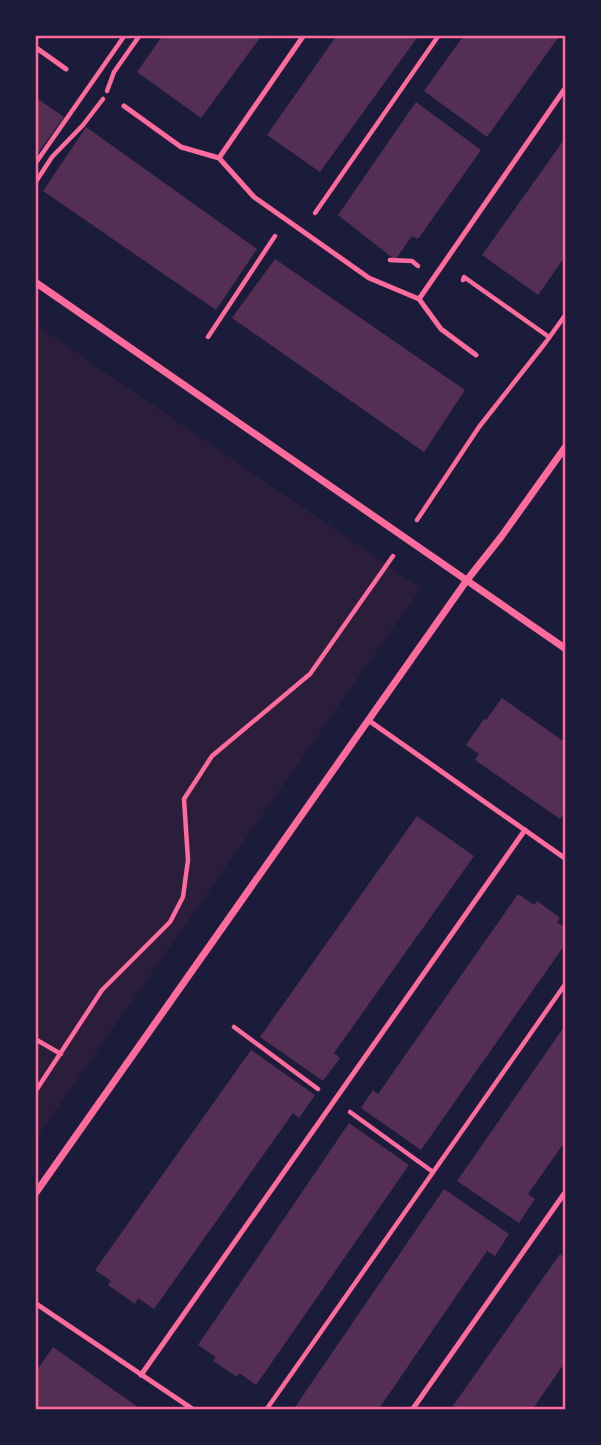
<svg xmlns="http://www.w3.org/2000/svg" width="601" height="1445" font-family="Lato,sans-serif">
  <style>
    .green { fill: #2a1e3b }
    .building { fill: #542f53 }
    .lines { fill: none; stroke-linecap: round; stroke-linejoin: round }
    .path { stroke: #ff6b9d; stroke-width: 4.5 }
    .service { stroke: #ff6b9d; stroke-width: 5 }
    .minor { stroke: #ff6b9d; stroke-width: 7 }
    .neatline { fill: none; stroke: #ff6b9d; stroke-width: 2.5 }
  </style>
  <rect width="100%" height="100%" fill="#1b1b3a"/>
  <polygon class="green" points="35,324 421,588 35,1140"/>
  <g class="building">
    <polygon points="163,35 262,35 201,118 137,72"/>
    <polygon points="337,35 419,35 320,172 267,135"/>
    <polygon points="464,35 560,35 487,137 424,91"/>
    <polygon points="35,97 64,117 35,157"/>
    <polygon points="416,102 481,150 418,239 412,236 395,260 338,215"/>
    <polygon points="86,127 257,249 216,310 43,191"/>
    <polygon points="566,137 566,255 538,295 482,255"/>
    <polygon points="275,259 465,390 424,452 232,318"/>
    <polygon points="502,698 566,743 566,810 560,819 475,760 479,754 466,745 484,719 486,720"/>
    <polygon points="417,816 474,856 334,1053 340,1058 323,1081 260,1037"/>
    <polygon points="518,894 534,905 537,901 560,918 557,922 566,928 566,943 421,1150 361,1108 373,1090 378,1094"/>
    <polygon points="566,1024 566,1140 528,1194 535,1199 519,1223 457,1181"/>
    <polygon points="251,1050 315,1095 299,1118 293,1113 154,1309 138,1298 135,1304 108,1285 111,1281 95,1270"/>
    <polygon points="349,1123 409,1165 256,1385 239,1373 237,1377 213,1361 216,1357 198,1345"/>
    <polygon points="444,1189 509,1234 495,1256 487,1251 378,1410 293,1410"/>
    <polygon points="560,1254 566,1259 566,1361 532,1410 450,1410"/>
    <polygon points="53,1347 142,1410 35,1410 35,1373"/>
  </g>
  <g class="lines">
    <g class="path">
      <polyline points="107,91 114,72 140,35"/>
      <polyline points="35,164 125,35"/>
      <polyline points="35,183 52,157 83,125 103,99"/>
      <polyline points="315,213 439,35"/>
      <polyline points="390,260 412,261 418,266"/>
      <polyline points="463,280 464,277 549,337"/>
      <polyline points="208,337 275,236"/>
      <polyline points="417,520 479,427 546,342 566,314"/>
      <polyline points="234,1027 318,1089"/>
      <polyline points="35,1039 61,1054"/>
      <polyline points="35,1092 102,990 170,922 183,897 188,860 184,799 212,756 310,674 393,556"/>
      <polyline points="350,1112 433,1172"/>
      <polyline points="266,1410 566,983"/>
    </g>
    <g class="service">
      <polyline points="35,47 66,69"/>
      <polyline points="124,106 181,147 219,158 254,197 369,278 419,299 441,329 476,355"/>
      <polyline points="219,158 304,35"/>
      <polyline points="419,299 566,87"/>
      <polyline points="368,720 566,859"/>
      <polyline points="35,1303 194,1410"/>
      <polyline points="141,1375 525,830"/>
      <polyline points="412,1410 566,1191"/>
    </g>
    <g class="minor">
      <polyline points="35,282 566,649"/>
      <polyline points="35,1194 467,580 501,537 566,446"/>
    </g>
  </g>
  <rect width="601" height="1445" fill="none" stroke="#1b1b3a" stroke-width="74"/>
  <rect x="37" y="37" width="527" height="1371" class="neatline"/>
</svg>
